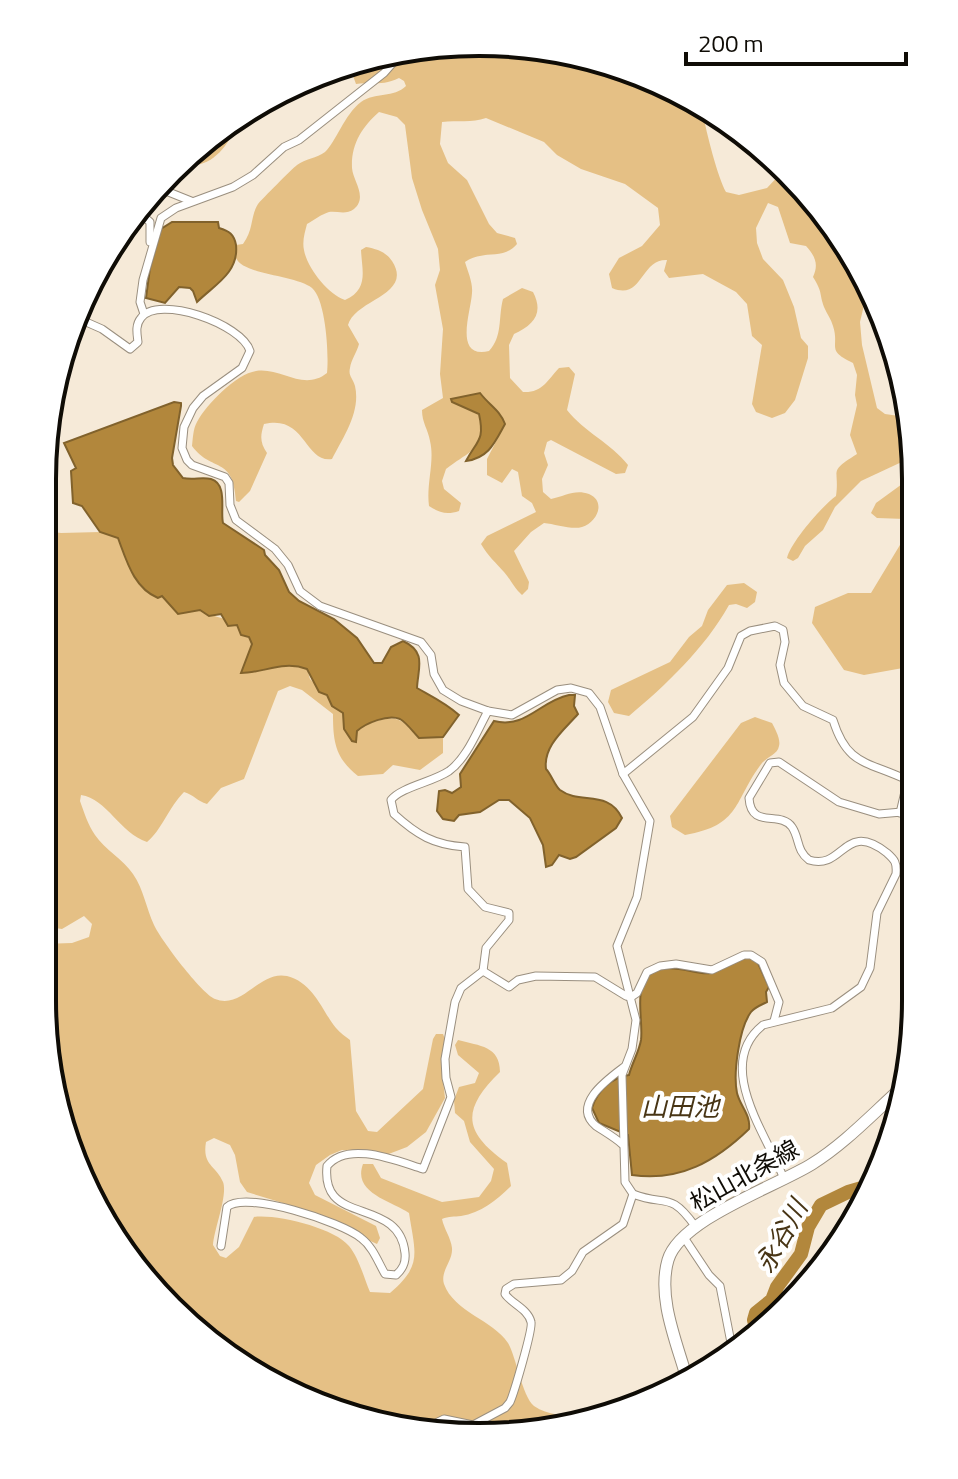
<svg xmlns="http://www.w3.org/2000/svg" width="958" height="1479" font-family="'Titillium Web','Noto Sans JP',sans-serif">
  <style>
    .green { fill: #e5c085 }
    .water { fill: #b2873c; stroke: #81622c; stroke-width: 2 }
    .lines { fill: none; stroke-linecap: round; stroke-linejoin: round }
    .river { stroke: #b2873c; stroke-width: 14 }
    .street-casing { stroke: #9a8f7f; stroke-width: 9 }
    .primary-casing { stroke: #9a8f7f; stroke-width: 13 }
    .street { stroke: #fff; stroke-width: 7 }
    .primary { stroke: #fff; stroke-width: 11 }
    .labels { text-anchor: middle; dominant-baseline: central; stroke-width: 8; stroke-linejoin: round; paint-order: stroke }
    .street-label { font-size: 24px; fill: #0f0c06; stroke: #fff }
    .water-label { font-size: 26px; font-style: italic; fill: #483515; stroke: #fff }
    .rim { fill: none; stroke: #0f0c06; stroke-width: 4 }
  </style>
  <rect width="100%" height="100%" fill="#f6ead8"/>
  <g class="green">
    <path d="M 450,43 L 619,65 L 703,114 C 706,131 718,178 726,192 L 739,195 L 767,188 L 783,171 L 853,263 L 865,301 L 860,322 L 862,345 L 877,408 L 885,414 L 906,417 L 915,449 L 906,460 L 861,481 L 835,507 L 823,530 L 805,546 L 798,558 L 793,561 L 787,558 C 791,542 822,506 836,496 C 840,468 827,473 857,454 L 850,435 L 857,405 L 855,395 L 857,375 L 853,363 C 825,350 840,347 833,326 C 831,319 827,314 824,307 C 819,293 823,293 813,277 C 819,264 815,256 806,246 L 790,243 L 778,207 L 768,203 L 756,228 L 757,243 L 763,259 L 783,280 L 794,307 L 801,338 L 808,346 L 808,358 L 795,400 L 785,413 L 772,418 L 756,412 L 752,404 L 762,345 L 752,336 L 747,304 L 736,292 L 703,274 L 669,278 L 664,271 L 667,260 C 640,259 643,301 612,288 L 609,274 L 619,258 L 642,246 L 660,225 L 658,208 L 625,184 L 581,169 L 557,155 L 544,142 L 486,118 C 472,123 457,120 442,122 L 440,144 L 448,163 L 467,180 L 489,224 L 497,233 L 515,238 L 517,244 C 503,261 483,249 465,262 C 468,272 473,283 472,293 C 471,312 453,359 489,351 C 503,336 498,318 503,299 L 522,288 L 533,292 C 544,313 534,325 514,334 L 509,345 L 510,378 L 523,392 C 542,393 547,381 559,368 L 569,367 L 575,374 L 567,410 C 584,432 611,443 628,465 L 625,473 L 616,474 L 551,440 L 547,442 L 544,453 L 548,465 L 542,479 L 543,492 L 551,499 C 565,496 575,489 589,494 C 606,501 598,522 582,527 C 572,530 555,524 544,523 L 531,532 L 514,551 L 529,582 L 528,589 L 522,595 C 514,588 511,580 504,572 C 496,563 488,556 481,544 L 487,536 L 536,512 L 532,503 L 522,496 L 518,472 L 512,469 L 502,483 L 487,475 L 487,459 L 505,424 C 500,410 489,405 480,393 L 463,407 L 479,413 C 487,450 470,450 446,469 L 442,481 L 444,489 L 461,503 L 459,511 C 447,515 440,513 429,506 C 426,484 435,461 430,441 C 428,429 422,423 422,410 L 443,398 L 440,374 L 443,329 L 435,285 L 440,270 L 438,249 L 422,210 L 412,178 L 405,125 L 397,117 L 379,112 C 362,127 351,144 352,168 C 353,181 368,197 354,209 C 346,215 338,211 329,212 C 322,214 314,220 307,224 C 305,232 302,241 304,250 C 307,268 328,294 345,300 C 369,289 362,271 361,250 L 366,247 C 377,249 386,252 392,261 C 414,295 355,299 348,325 L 359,344 C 357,352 351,360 350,368 C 348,376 353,378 355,386 C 361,412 343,437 332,459 C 304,463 306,414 264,424 C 260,436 260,443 267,453 L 250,491 L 239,502 L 236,501 C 233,455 212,473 192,446 C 193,438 193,429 197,422 C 206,405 236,374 256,371 C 281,367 303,392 327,373 C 329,355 326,300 312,288 C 296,275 243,275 236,258 C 235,254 236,250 236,245 L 243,244 C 254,229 250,217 258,204 C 261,200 293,168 297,165 C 305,159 317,158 325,152 C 336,142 344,115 361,102 C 375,92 394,98 406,86 L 404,81 L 399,78 C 383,86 373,82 356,84 L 352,73 L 353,69 Z"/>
    <path d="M 236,126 C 228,146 210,170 186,164 Z"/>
    <polygon points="915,478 914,666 864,675 844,670 812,623 815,607 848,593 871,593 909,530 905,519 877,518 871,513 876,503 909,479"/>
    <path d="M 45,531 L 61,533 L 100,532 L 118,538 L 131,572 L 148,593 L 162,595 L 184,613 L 199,610 C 219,620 240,617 252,644 L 241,672 C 264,674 284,660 307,669 L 310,679 L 331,700 L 332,706 L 343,713 L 343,722 L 357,740 L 357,731 C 363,726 367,724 374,722 C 399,714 402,720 419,738 L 443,737 L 443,753 L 420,770 L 393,765 L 383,774 L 358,776 C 335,758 333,741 333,714 L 302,690 L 290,686 L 278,691 L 244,779 L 221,788 L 207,804 C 197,801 194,795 184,792 C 169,807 161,831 147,842 C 120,833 107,799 81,795 L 80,801 C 84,812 88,825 95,835 C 105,850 123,859 133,874 C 144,890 146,908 154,925 C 161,940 201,993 215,999 C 243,1010 259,970 287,976 C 314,983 322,1011 336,1028 C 340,1033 346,1037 350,1040 L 356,1111 L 368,1131 L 377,1132 L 423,1089 L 433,1039 L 436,1034 L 443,1034 L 445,1039 L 442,1072 L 445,1098 L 426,1132 L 407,1147 L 386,1155 L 342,1150 L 330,1155 L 316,1165 L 309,1183 L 315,1195 L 376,1226 L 380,1238 L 377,1244 L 296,1207 L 247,1192 L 240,1182 L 235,1155 L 230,1145 L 214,1138 L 206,1142 C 202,1166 216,1165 223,1182 C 228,1195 214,1229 213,1245 L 220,1256 L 226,1258 L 239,1247 L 254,1217 C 277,1214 334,1228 349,1246 C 359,1258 364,1278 370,1292 L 390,1293 C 423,1265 415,1253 409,1213 C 392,1201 352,1193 363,1164 L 373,1164 L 381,1178 L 442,1202 L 479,1197 L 491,1181 L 494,1169 L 470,1142 L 464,1121 L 455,1113 L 454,1100 L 459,1087 L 475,1083 L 479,1073 L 458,1055 L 455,1045 L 458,1040 C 480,1046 500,1046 500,1072 C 461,1110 463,1132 507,1163 L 511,1186 C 498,1199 481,1213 461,1216 C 454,1217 449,1216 442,1219 C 444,1229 451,1238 452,1248 C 453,1261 440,1271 444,1284 C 454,1312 493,1320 508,1343 C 516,1356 522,1396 534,1406 C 548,1416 565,1413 580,1423 L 451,1436 L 338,1414 L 213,1347 L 116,1243 L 65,1140 L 42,1000 L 42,944 L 72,943 L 89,937 L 92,924 L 84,916 L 62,929 L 55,928 L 49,918 L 48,906 L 43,903 Z"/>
    <path d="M 744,583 L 757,592 L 755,602 L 747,608 L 736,604 L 729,605 C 705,648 666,685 629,716 L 614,713 L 608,702 L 611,690 L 670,662 L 689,637 L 702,626 L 708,610 L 727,585 Z"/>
    <path d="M 755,717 L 772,723 C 775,729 781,739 779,746 C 778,754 767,757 762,763 C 733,801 742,825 685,835 L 672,827 L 670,816 L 741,723 Z"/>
  </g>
  <g class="water">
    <path d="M 172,222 L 218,222 L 219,228 C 229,231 234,234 236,245 C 239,273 214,285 197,302 L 193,291 L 190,288 L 179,287 L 165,303 L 146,298 L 150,268 L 161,229 Z"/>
    <path d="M 480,393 C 489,405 500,410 505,424 C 495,442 489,458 466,461 C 477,440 485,441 479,414 L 452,402 L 451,399 Z"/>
    <path d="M 174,402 L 181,403 L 181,406 L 172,458 L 173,465 L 183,478 C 192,480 203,477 211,479 C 228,484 220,511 223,523 L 264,550 L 265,555 L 279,570 L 289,592 L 299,601 L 334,619 L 357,638 L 374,663 L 382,663 L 391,647 L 403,641 C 427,652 418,668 417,688 C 431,696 446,703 459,715 L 443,737 L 419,738 C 413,732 407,723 400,719 C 388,714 366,723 357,731 L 356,742 L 352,741 L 344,729 L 343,713 L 332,706 L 327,695 L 319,692 L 307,669 C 283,660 264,673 241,673 L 252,644 L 249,637 L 241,635 L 237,625 L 228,626 L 221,614 L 209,616 L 200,610 L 178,614 L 162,596 L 158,598 C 134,588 127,562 118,538 L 100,532 L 82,506 L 73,503 L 71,471 L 76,468 L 64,443 Z"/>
    <path d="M 569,695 L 575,695 L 574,706 L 578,714 C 564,730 543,746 546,769 C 551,774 555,786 560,790 C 580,805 608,789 622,818 L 616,828 L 576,857 L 570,859 L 559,855 L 552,865 L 546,867 L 543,845 L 530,818 L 509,800 L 499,800 L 480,812 L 459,815 L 454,821 L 443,819 L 437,811 L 439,791 L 445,790 L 452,793 L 461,787 L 460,774 L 494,721 C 526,729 540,701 569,695 Z"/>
    <path d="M 751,957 L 757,961 L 769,987 L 766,992 L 767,1002 C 761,1005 755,1007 751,1012 C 739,1028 733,1074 737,1093 C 740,1106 751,1115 749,1129 C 716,1161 680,1182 632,1175 L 628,1135 L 599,1123 L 592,1108 C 597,1091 612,1077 629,1075 C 632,1063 639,1052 641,1040 C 644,1017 629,976 661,969 C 679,965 697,975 710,973 C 725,970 736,958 751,957 Z"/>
  </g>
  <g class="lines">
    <polyline class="river" points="757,1332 754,1320 756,1313 772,1300 777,1287 801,1254 808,1227 821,1205 848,1192 872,1185"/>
    <g class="street-casing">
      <g id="street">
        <polyline points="156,187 191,201"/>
        <polyline points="137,211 150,222 150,242"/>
        <polyline points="144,314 140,302 143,280 161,218 176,208 233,187 253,175 284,147 299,140 384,73 398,57"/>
        <path d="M 77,318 L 102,329 L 130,349 L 138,342 C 137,334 135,325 141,318 C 158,294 242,324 250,351 L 242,368 L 203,396 L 193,408 L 184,427 L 182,448 L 187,460 L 192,465 L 225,477 L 229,483 L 230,505 L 236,520 L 275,549 L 288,565 L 300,591 L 320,606 L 421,642 L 431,655 L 434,674 L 443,690 L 461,701 L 488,711 L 512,715 L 557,690 L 571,688 L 589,693 L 600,707 L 623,774 L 650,821 L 637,897 L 617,946 L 636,1020 L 632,1049 L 622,1075 L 625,1182 L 633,1194 C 666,1207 669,1190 695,1226"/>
        <path d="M 623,774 L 693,717 L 728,668 L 741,636 L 750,631 L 775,626 L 783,630 L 785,642 L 780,665 L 784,683 L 803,706 L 833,720 C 847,765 866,761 905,779 L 907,783 L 900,813"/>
        <path d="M 483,971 L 486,948 L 509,920 L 509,913 L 485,907 L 468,889 L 465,847 C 434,845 417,835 394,814 L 391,800 C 401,787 433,782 449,771 C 467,758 477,731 488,711"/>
        <polyline points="483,971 509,987 518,980 536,976 595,977 626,996 631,997"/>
        <polyline points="631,997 637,993 647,972 660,966 676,964 712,970 744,955 751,955 762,962 779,1002 774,1021"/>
        <path d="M 622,1144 C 614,1137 605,1132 596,1126 C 571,1105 608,1079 624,1067"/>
        <path d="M 784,1179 C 767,1135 713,1065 763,1025 L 832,1008 L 861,987 L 870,968 L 877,913 L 896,874 C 897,863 895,860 887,853 C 844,819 844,871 809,860 C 796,850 800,839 792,827 C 780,810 751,830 749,798 L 770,763 L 779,762 L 839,802 L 879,814 L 913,811"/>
        <polyline points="683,1236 709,1275 720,1286 733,1353"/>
        <path d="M 221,1246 L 227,1207 C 245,1190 342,1222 361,1238 C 373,1247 378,1262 385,1274 L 396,1275 C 403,1269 406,1263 405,1253 C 401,1209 352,1217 334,1196 C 327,1188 326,1176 327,1166 C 348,1140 397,1161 423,1169 L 451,1097 L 446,1078 L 445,1059 L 455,1002 L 461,988 L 483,971"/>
        <path d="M 422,1430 L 444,1419 L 473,1425 L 505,1408 L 510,1402 C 514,1393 533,1329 531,1322 C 528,1309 512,1304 505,1294 L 506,1289 L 514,1284 L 561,1280 L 572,1271 L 583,1252 L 623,1224 L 633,1194"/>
      </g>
    </g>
    <g class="primary-casing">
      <path id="primary" d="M 687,1379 C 677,1343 657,1298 668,1260 C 680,1219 775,1187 812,1164 C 846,1143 875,1111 905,1085"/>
    </g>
    <use href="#street" class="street"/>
    <use href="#primary" class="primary"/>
  </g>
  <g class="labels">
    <g class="street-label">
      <text transform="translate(744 1175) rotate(-29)">松山北条線</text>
    </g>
    <g class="water-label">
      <text x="680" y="1106">山田池</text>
      <text transform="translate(781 1236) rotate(-61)">永谷川</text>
    </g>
  </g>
  <path d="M0 0H958V1479H0ZM479 56H479A423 423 0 0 1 902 479V1000A423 423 0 0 1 479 1423H479A423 423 0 0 1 56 1000V479A423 423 0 0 1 479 56Z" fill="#fff" fill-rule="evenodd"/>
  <path class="rim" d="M479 56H479A423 423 0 0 1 902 479V1000A423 423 0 0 1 479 1423H479A423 423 0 0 1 56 1000V479A423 423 0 0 1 479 56Z"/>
  <path d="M686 52v12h220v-12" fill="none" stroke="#0f0c06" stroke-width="4"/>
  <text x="698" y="52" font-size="24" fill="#0f0c06" stroke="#ffffff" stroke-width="6" paint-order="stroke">200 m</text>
</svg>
